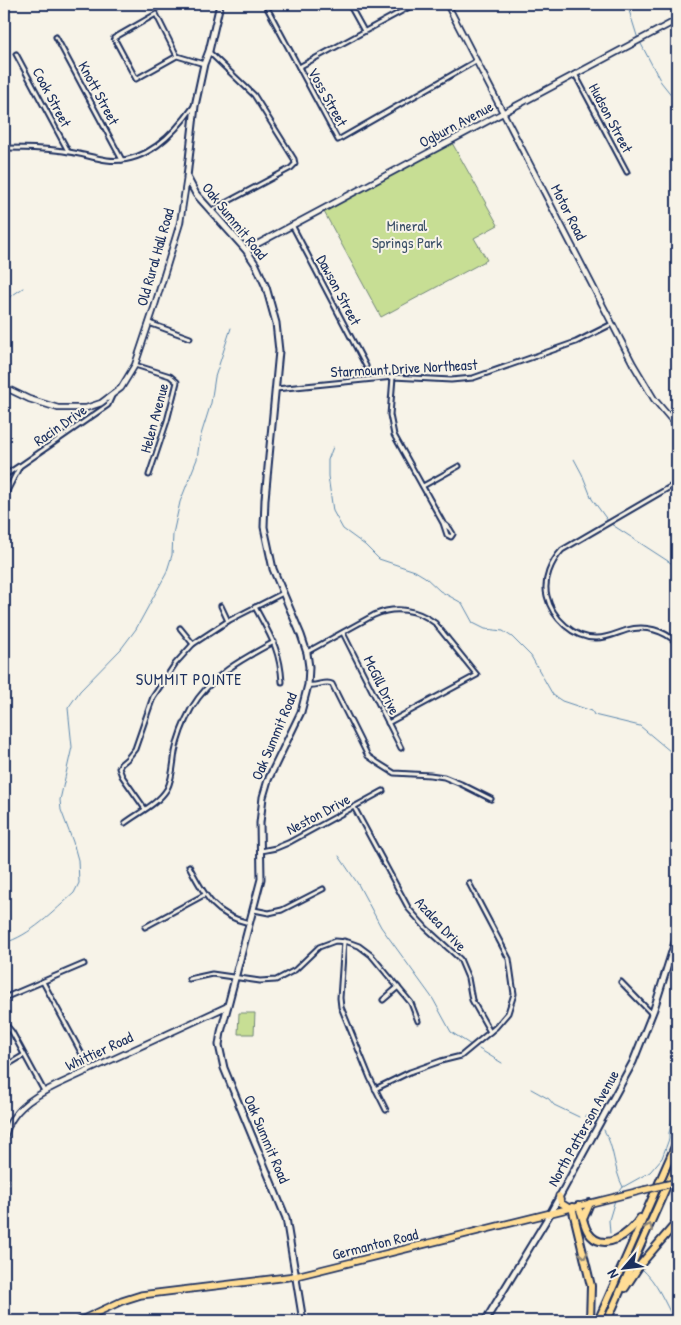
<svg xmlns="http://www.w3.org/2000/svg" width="681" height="1325" font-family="'Patrick Hand',sans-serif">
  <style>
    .green { fill: #c7de94; stroke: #718679 }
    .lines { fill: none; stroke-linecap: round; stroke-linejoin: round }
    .stream { stroke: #5b87ae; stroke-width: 1 }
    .minor-casing { stroke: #1b2f5e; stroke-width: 7 }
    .tertiary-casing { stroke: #1b2f5e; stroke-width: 8 }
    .secondary-casing { stroke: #1b2f5e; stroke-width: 9 }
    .primary-casing { stroke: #1b2f5e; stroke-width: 9 }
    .motorway-casing { stroke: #1b2f5e; stroke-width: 10 }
    .minor { stroke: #f7f3e8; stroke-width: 3 }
    .tertiary { stroke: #f7f3e8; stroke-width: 4.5 }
    .secondary { stroke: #f7f3e8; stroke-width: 5 }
    .primary { stroke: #ffdd96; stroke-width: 5.5 }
    .motorway { stroke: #ffdd96; stroke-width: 6 }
    .primary-bridge-casing { stroke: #1b2f5e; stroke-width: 9; stroke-linecap: butt }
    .primary-bridge { stroke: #ffdd96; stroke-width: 5.5 }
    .oneway { stroke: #8d867a }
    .labels { text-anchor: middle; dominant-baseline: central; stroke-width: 4; stroke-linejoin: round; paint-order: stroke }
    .street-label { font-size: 15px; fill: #1b2f5e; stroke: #f7f3e8 }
    .park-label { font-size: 15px; fill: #3d5269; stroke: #f7f3e8 }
    .neighbourhood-label { font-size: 16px; letter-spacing: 1px; fill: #1b2f5e; stroke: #f7f3e8 }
  </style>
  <rect width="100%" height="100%" fill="#f7f3e8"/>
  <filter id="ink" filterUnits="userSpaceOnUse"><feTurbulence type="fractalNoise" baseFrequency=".02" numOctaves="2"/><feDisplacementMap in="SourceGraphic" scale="10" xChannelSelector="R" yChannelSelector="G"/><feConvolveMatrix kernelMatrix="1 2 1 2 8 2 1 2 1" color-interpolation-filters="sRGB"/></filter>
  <g filter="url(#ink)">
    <g class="green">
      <polygon points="451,141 498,225 474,238 487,260 381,317 323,210"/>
      <polygon points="239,1013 255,1013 254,1034 238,1034"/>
    </g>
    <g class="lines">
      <g class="stream">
        <polyline points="627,4 638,39"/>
        <polyline points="4,14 11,17"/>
        <polyline points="640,42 661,82 677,102"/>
        <polyline points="4,301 23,288"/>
        <polyline points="333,447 328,460 328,476 333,511 343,529 365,545 379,559 415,571 425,577 440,591 462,603 473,623 485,629 503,631 512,637 531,656 553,695 562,701 592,711 594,715 640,726 677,757"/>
        <polyline points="574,459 582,474 592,499 608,521"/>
        <polyline points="611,524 677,567"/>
        <polyline points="339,856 358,884 381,927 433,999 451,1032 471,1045"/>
        <path d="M 4,943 C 30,936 54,911 74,893 L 79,883 L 78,860 L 73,842 L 61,810 L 60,800 L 72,747 L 68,708 L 80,691 L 121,649 L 136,629 L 166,574 L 172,555 L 173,534 L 180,502 L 197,459 L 200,438 L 211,403 L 215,377 L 231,328"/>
        <polyline points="479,1049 502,1063"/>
        <polyline points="531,1089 549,1099 554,1105 579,1117"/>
        <polyline points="585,1116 594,1117 597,1124"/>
        <path d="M 604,1130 C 615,1148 613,1168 623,1187"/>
        <polyline points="618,1194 623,1187 650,1172 662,1158 669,1139 669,1133 676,1105 677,1094 673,1067 677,1040"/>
        <polyline points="610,1233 609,1220 615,1200"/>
        <path d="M 641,1268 C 658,1283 664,1302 675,1321"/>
      </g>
      <g class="minor-casing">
        <g id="minor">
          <polyline points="265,4 338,140 476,61"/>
          <polyline points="349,4 364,31"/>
          <polyline points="56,37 122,160"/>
          <polyline points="209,52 254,95 294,159 295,164 291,168 212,210"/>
          <polyline points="16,54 68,151"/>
          <polyline points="177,56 136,79 114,38 156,14 177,56 204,64"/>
          <polyline points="299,67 415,4"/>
          <polyline points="575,74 627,172"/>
          <path d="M 4,148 C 25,148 48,148 69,152 C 82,154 94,158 107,160 C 145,165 174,134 194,106"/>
          <polyline points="292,225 366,366"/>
          <polyline points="149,323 190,338"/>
          <polyline points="135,365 170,376 177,382 167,421 149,475"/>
          <polyline points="393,377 390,415 394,435 443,523 447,535 451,537 453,534 450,529 443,523"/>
          <polyline points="276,389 393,377 451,380 473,378 576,342 612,324"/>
          <polyline points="4,476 19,466"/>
          <path d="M 677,483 L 562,550 C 551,562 543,580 547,596 C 552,618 574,639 597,638 C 608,638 617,633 627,630 C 645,625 664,630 677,643"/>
          <polyline points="423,486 459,466"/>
          <polyline points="4,497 20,466 108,405 112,396"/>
          <polyline points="221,606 228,621"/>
          <path d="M 255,607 C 270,635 280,649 282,682"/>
          <polyline points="180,628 193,644"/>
          <polyline points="343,633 401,748"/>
          <path d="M 307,652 L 374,615 C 395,606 417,609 435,623 L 477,675 L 388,723"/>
          <path d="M 308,685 C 317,687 325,680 332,684 L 368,756 L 378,763 L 394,773 L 430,775 L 444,777 L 461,784 L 491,799"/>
          <polyline points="354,807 409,909 426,928 460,959 468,978 472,1000 490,1032"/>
          <polyline points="145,809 122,776 119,768 121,764 127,759 135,749 153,697 175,664 193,644 228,621 283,593"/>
          <path d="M 125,823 C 138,813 158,804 167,789 C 173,778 173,764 175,752 C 178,737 184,722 191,709 C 210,676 242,659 274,642"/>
          <polyline points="261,851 276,848 288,843 383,791"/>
          <path d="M 189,866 C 205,896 214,915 249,923"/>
          <polyline points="254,910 269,913 282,910 323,889"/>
          <polyline points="145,927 204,895"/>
          <polyline points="344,941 340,998 341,1007 370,1078 386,1110"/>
          <polyline points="189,979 212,974 260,981 276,980 295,970 319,947 335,941 348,942 359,946 371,955 411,1003 418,1021"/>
          <polyline points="43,982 90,1069"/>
          <polyline points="621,982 652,1014"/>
          <polyline points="4,998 84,964"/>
          <polyline points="383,1000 398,987"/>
          <polyline points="4,1026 7,1026 12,1032 44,1091"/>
          <polyline points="4,1067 24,1055"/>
          <polyline points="375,1089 410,1072 441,1061 461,1056 496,1027 508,1013 514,994 509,959 469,883"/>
        </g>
      </g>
      <g class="tertiary-casing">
        <g id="tertiary">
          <polyline points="447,4 633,364 654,399 677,426"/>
          <polyline points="246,250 677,20"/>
          <polyline points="4,387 29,399 58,408 86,408 101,403 121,388 135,365 154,308 180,223 187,177"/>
          <path d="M 4,1144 C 6,1113 32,1097 57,1085 L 228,1006"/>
          <polyline points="4,1145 5,1180 4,1199"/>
        </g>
      </g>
      <g class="secondary-casing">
        <g id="secondary">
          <polyline points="220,4 209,51 204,64 195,106 187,177 196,194 246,250 256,265 266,287 276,323 279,351 265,499 264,527 273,569 301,635 307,653 309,667 308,685 301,712 268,780 263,797 260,823 261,879 221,1032 219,1045 224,1068 286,1218 303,1321"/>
          <polyline points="485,1321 550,1214 633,1062 654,1009 677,936"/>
        </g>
      </g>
      <g class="primary-casing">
        <g id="primary">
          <polyline points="559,1196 561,1203 569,1208"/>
          <polyline points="79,1321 122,1301 141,1295 296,1276 644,1190"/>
        </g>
      </g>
      <g class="motorway-casing">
        <g id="motorway">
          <path d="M 578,1206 C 583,1214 583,1224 588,1232 C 603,1255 631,1233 640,1218"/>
          <polyline points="572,1207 591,1286 590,1321"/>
          <polyline points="584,1217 590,1203"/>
          <polyline points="625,1288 640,1265 677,1222"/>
          <polyline points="598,1321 677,1142"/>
          <polyline points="607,1321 677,1163"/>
        </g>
      </g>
      <use href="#minor" class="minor"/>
      <use href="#tertiary" class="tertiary"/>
      <use href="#secondary" class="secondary"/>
      <use href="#primary" class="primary"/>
      <use href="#motorway" class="motorway"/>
      <g class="primary-bridge-casing">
        <polyline id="primary-bridge" points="644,1190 677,1182"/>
      </g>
      <use href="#primary-bridge" class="primary-bridge"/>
    </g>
    <defs><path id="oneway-chevron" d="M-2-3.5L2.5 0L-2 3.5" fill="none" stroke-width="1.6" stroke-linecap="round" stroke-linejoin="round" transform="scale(1.25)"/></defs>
    <g class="oneway">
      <use href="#oneway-chevron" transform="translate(649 1227) rotate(-66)"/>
      <use href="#oneway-chevron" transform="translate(584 1255) rotate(77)"/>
    </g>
  </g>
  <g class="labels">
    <g class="street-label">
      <text transform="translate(99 93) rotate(62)">Knott Street</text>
      <text transform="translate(52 97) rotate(62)">Cook Street</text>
      <text transform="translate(328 97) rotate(61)">Voss Street</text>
      <text transform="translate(611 118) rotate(62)">Hudson Street</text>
      <text transform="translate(456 124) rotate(-28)">Ogburn Avenue</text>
      <text transform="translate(569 212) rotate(63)">Motor Road</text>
      <text transform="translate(235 221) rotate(51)">Oak Summit Road</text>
      <text transform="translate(155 257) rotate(-74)">Old Rural Hall Road</text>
      <text transform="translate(339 290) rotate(62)">Dawson Street</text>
      <text transform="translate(404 368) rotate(-3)">Starmount Drive Northeast</text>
      <text transform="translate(154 418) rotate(-75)">Helen Avenue</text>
      <text transform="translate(60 425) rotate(-35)">Racin Drive</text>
      <text transform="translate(382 685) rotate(64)">McGill Drive</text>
      <text transform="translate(274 736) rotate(-67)">Oak Summit Road</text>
      <text transform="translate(318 814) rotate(-28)">Neston Drive</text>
      <text transform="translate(441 924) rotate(47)">Azalea Drive</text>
      <text transform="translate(99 1051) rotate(-25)">Whittier Road</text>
      <text transform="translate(583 1128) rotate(-61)">North Patterson Avenue</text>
      <text transform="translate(267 1139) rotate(67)">Oak Summit Road</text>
      <text transform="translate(375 1244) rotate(-14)">Germanton Road</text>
    </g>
    <g class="park-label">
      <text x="407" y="225">Mineral<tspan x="407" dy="17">Springs Park</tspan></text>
    </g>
    <g class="neighbourhood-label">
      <text x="189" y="679">SUMMIT POINTE</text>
    </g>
  </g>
  <rect width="681" height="1325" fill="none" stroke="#f7f3e8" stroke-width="20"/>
  <rect x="10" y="10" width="661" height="1305" fill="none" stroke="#1b2f5e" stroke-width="2" filter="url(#ink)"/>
  <g transform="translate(624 1268) rotate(242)" stroke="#f7f3e8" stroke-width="4" paint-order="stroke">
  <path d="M0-4L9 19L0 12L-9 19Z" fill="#1b2f5e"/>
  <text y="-8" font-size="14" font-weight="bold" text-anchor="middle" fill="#1b2f5e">N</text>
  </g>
</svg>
